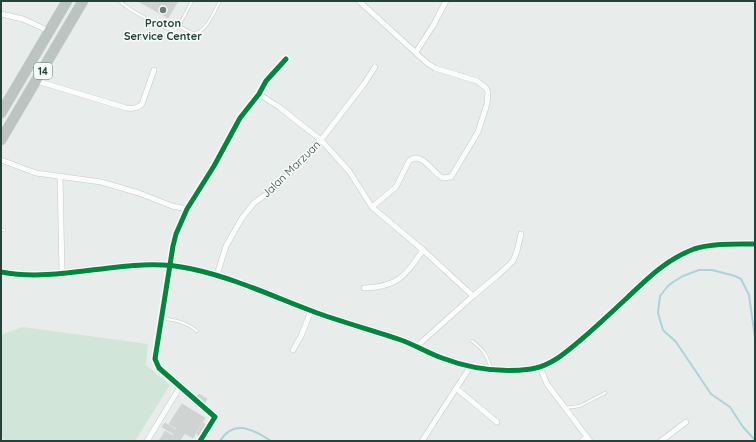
<svg xmlns="http://www.w3.org/2000/svg" width="756" height="442" font-family="Quicksand,sans-serif">
  <style>
    .green { fill: #d1e6d8 }
    .lines { fill: none; stroke-linecap: round; stroke-linejoin: round }
    .stream { stroke: #a9d4db; stroke-width: 2 }
    .building { fill: #cfd4d2; stroke: #d1d6d4 }
    .lane-casing { stroke: #c5cac8; stroke-width: 3.5 }
    .street-casing { stroke: #c5cac8; stroke-width: 6 }
    .secondary-casing { stroke: #c3cbc8; stroke-width: 8 }
    .highway-casing { stroke: #c3ccc9; stroke-width: 11 }
    .lane { stroke: #fcfcfc; stroke-width: 2.5 }
    .street { stroke: #fcfcfc; stroke-width: 5 }
    .secondary { stroke: #fcfcfc; stroke-width: 7 }
    .highway { stroke: #bcc4c2; stroke-width: 10 }
    .cycleway-casing { stroke: #f7fbf9; stroke-width: 8 }
    .cycleway { stroke: #00873e; stroke-width: 5 }
    .poi-dot { fill: #697e78; stroke: #f7fbf9; stroke-width: 1.5 }
    .labels { text-anchor: middle; dominant-baseline: central; stroke-width: 3; stroke-linejoin: round; paint-order: stroke }
    .shield { fill: #f7fbf9; stroke: #637a73; stroke-width: 1 }
    .shield-label { font-size: 10px; font-weight: bold; fill: #24423a }
    .poi-label { font-size: 11px; font-weight: bold; fill: #24423a; stroke: #f7fbf9 }
    .street-label { font-size: 11px; fill: #24423a; stroke: #f7fbf9 }
  </style>
  <rect width="100%" height="100%" fill="#e8edeb"/>
  <polygon class="green" points="22,327 148,344 146,365 170,385 135,441 3,441 4,438 1,437 1,335"/>
  <g class="lines">
    <g class="stream">
      <polyline points="755,338 749,295 741,279 735,276 712,270 699,270 683,276 673,282 668,286 660,296 658,313 663,330 676,342 711,394 730,407 743,427 755,440"/>
      <path d="M 220,441 C 234,418 254,430 271,441"/>
    </g>
  </g>
  <g class="building">
    <polygon points="138,1 178,1 168,18"/>
    <polygon points="199,394 207,399 205,403 196,398"/>
    <polygon points="182,404 205,418 193,438 169,424"/>
    <polygon points="165,423 176,430 177,428 185,433 180,440 173,436 174,434 162,427"/>
    <polygon points="203,423 208,426 202,437 197,434"/>
    <polygon points="165,431 180,440 181,441 159,441"/>
  </g>
  <g class="lines">
    <g class="lane-casing">
      <g id="lane">
        <path d="M 120,1 C 125,8 165,30 174,30 L 179,26"/>
        <path d="M 192,1 L 179,26 C 183,28 188,32 193,33 C 205,35 215,10 220,1"/>
        <polyline points="1,230 4,230"/>
        <path d="M 161,318 C 175,320 186,322 197,331"/>
        <path d="M 472,341 C 484,350 486,354 491,368"/>
        <polyline points="565,408 580,406 605,393"/>
      </g>
    </g>
    <g class="street-casing">
      <g id="street">
        <path d="M 359,1 L 427,63 L 435,68 L 477,81 L 486,88 L 488,92 L 487,104 L 478,132 L 451,177 L 443,178 C 433,173 421,150 409,161 L 396,187 L 372,207"/>
        <polyline points="1,14 23,19 49,31"/>
        <polyline points="416,52 433,26 446,1"/>
        <path d="M 37,81 L 126,108 C 132,109 137,109 142,104 L 154,70"/>
        <polyline points="259,94 279,107 321,140 349,171 372,207 423,250 473,296"/>
        <polyline points="1,160 36,173 101,182 139,193 172,206 187,209"/>
        <polyline points="60,176 62,273"/>
        <polyline points="217,275 226,246 242,218 254,203 275,188 321,140 364,84 375,67"/>
        <path d="M 364,288 C 398,287 405,276 423,250"/>
        <polyline points="417,346 473,296 497,276 513,261 517,251 521,234"/>
        <polyline points="293,350 301,336 311,311"/>
        <polyline points="540,367 547,384 590,441"/>
        <polyline points="457,389 497,422"/>
        <polyline points="147,441 180,387"/>
        <polyline points="200,441 215,417 159,368 155,359 173,246 176,234 187,209 214,166 240,118 259,94 266,81 286,59"/>
        <polyline points="422,441 470,367"/>
        <polyline points="582,441 587,437"/>
        <polyline points="661,441 686,422"/>
      </g>
    </g>
    <g class="secondary-casing">
      <path id="secondary" d="M 1,272 C 65,284 129,254 192,269 C 234,278 272,296 312,311 C 341,322 372,330 401,340 C 415,345 428,353 442,358 C 471,369 501,373 531,369 C 551,366 568,351 583,338 C 598,325 613,311 628,297 C 648,278 667,259 694,249 C 713,243 735,244 755,244"/>
    </g>
    <g class="highway-casing">
      <g id="highway">
        <polyline points="1,113 67,1"/>
        <polyline points="1,140 83,1"/>
      </g>
    </g>
    <use href="#lane" class="lane"/>
    <use href="#street" class="street"/>
    <use href="#secondary" class="secondary"/>
    <use href="#highway" class="highway"/>
    <g class="cycleway-casing">
      <g id="cycleway">
        <path d="M 1,272 C 65,284 129,254 192,269 C 234,278 272,296 312,311 C 341,322 372,330 401,340 C 415,345 428,353 442,358 C 471,369 501,373 531,369 C 551,366 568,351 583,338 C 598,325 613,311 628,297 C 648,278 667,259 694,249 C 713,243 735,244 755,244"/>
        <polyline points="200,441 215,417 159,368 155,359 173,246 176,234 187,209 214,166 240,118 259,94 266,81 286,59"/>
      </g>
    </g>
    <use href="#cycleway" class="cycleway"/>
  </g>
  <circle class="poi-dot" cx="163" cy="10" r="4"/>
  <g class="labels">
    <rect class="shield" x="34" y="63" width="18" height="16" rx="3"/>
    <g class="shield-label">
      <text x="43" y="71">14</text>
    </g>
    <g class="poi-label">
      <text x="163" y="23">Proton<tspan x="163" dy="13">Service Center</tspan></text>
    </g>
    <g class="street-label">
      <text transform="translate(291 169) rotate(-44)">Jalan Marzuan</text>
    </g>
  </g>
  <rect width="756" height="442" fill="none" stroke="#24423a" stroke-width="4"/>
</svg>
